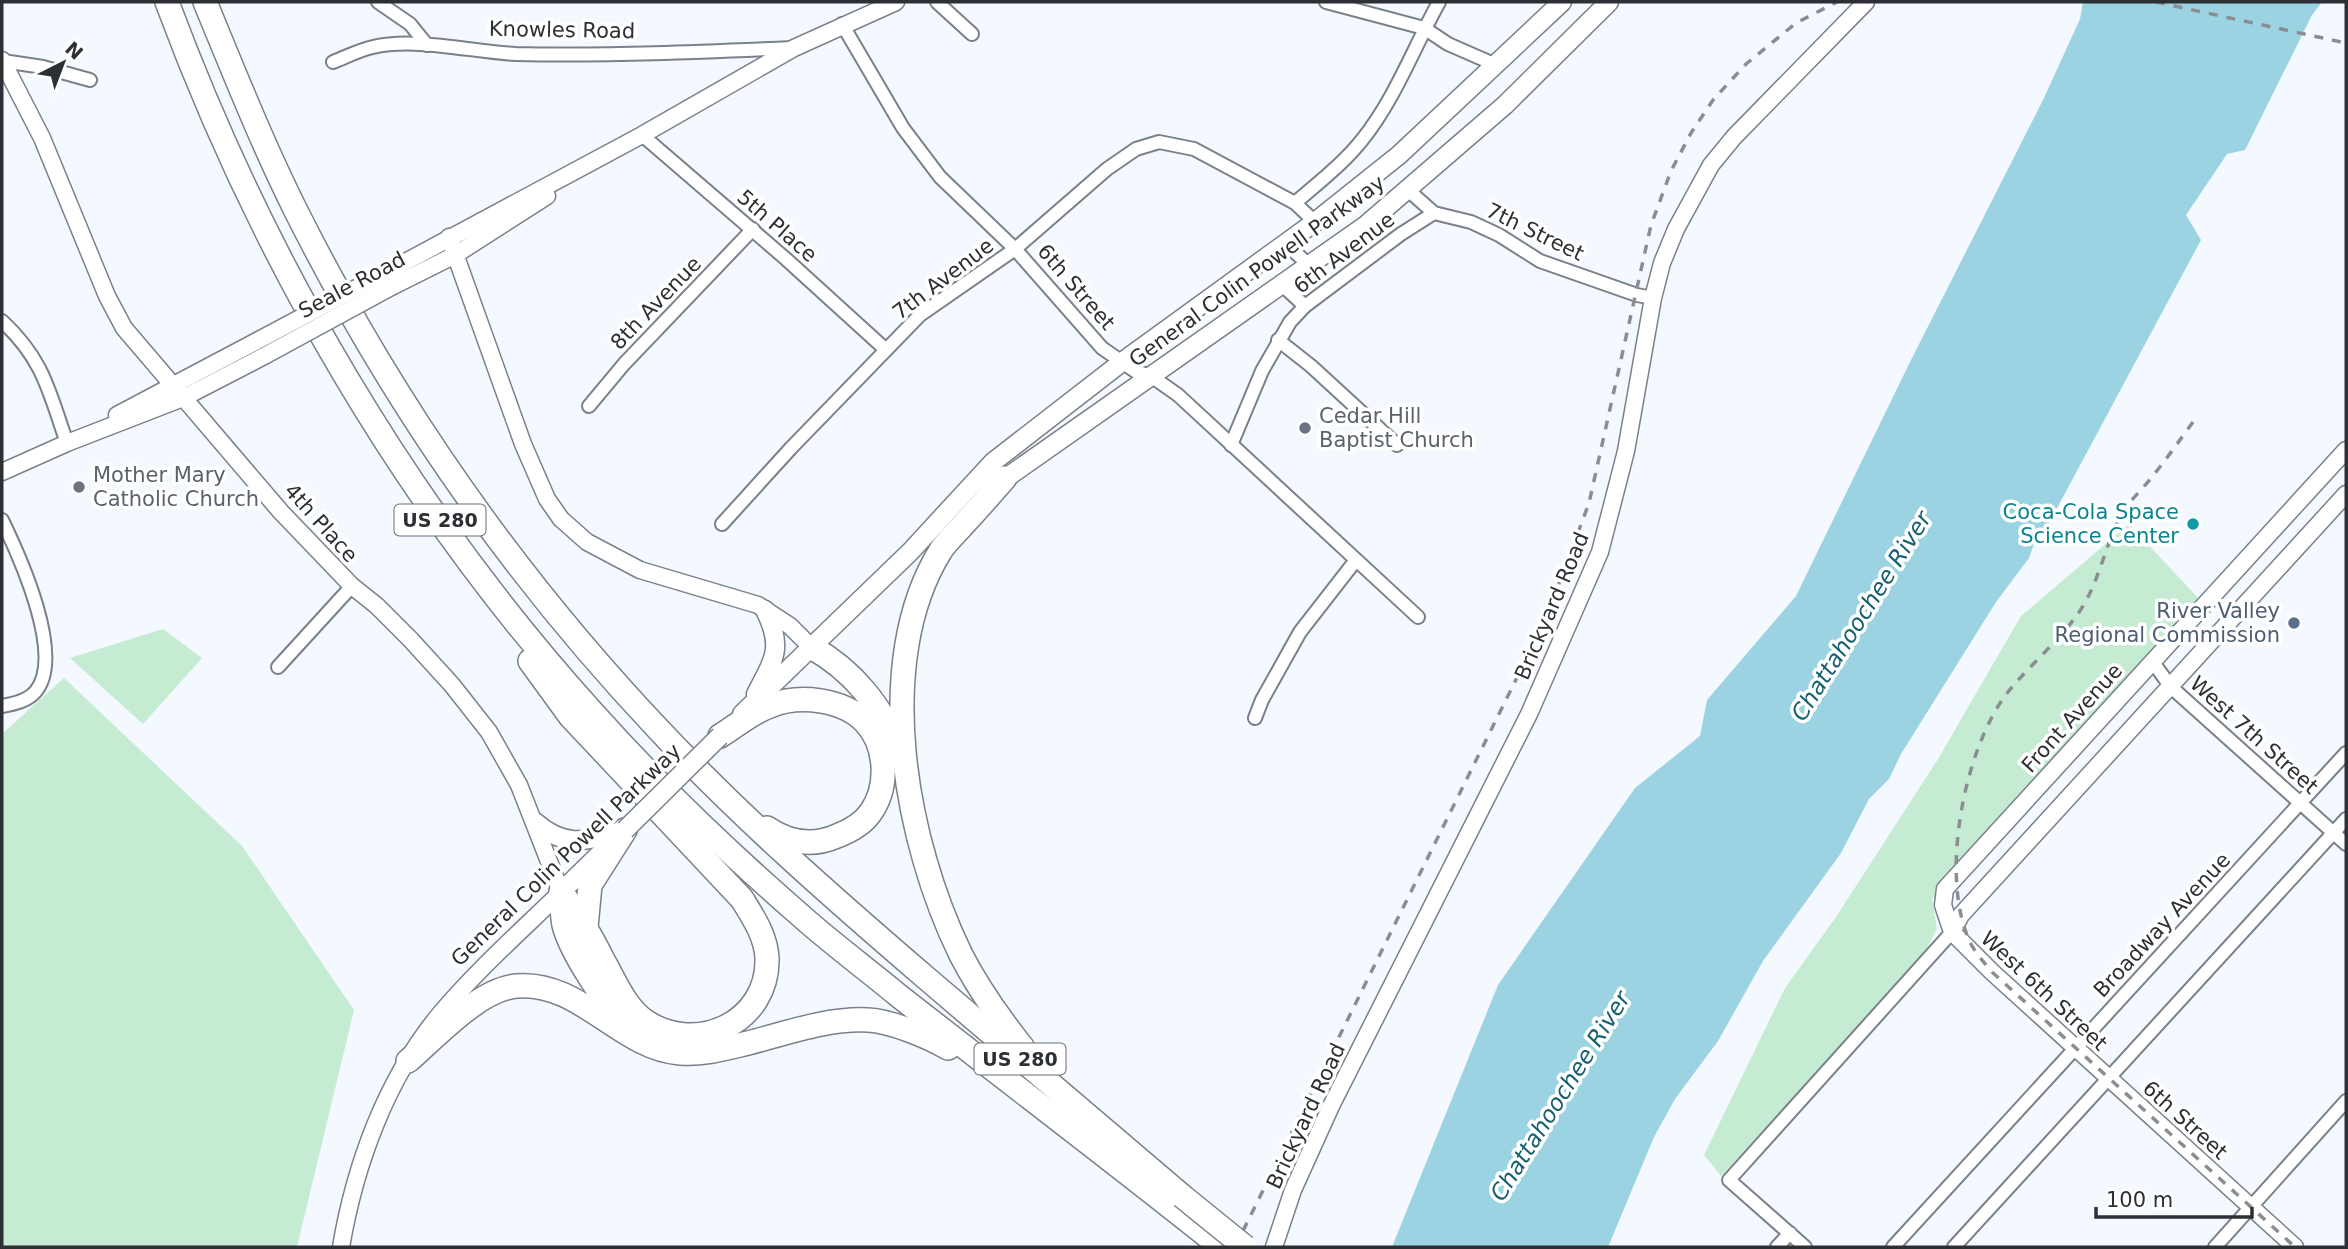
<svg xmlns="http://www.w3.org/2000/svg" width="2348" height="1249" font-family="'DejaVu Sans',sans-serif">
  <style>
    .green { fill: #c6ebd3 }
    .water { fill: #9bd3e2 }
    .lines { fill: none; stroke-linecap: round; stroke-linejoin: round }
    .minor-casing { stroke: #7a818a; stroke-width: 16 }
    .tertiary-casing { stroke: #7a818a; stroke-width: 19 }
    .secondary-casing { stroke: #7a818a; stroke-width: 21 }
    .motorway-casing { stroke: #7a818a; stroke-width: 26 }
    .minor { stroke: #fff; stroke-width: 12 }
    .tertiary { stroke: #fff; stroke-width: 16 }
    .secondary { stroke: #fff; stroke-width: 18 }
    .motorway { stroke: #fff; stroke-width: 23 }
    .rail { stroke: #8a8e93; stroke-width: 3.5; stroke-dasharray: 9 9; stroke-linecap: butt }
    .tertiary-bridge-casing { stroke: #7a818a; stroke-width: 19; stroke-linecap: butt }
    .secondary-bridge-casing { stroke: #7a818a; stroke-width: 21; stroke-linecap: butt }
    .motorway-bridge-casing { stroke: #7a818a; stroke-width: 26; stroke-linecap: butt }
    .tertiary-bridge { stroke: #fff; stroke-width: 16 }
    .secondary-bridge { stroke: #fff; stroke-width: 18 }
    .motorway-bridge { stroke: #fff; stroke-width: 23 }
    .worship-dot { fill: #6b7280; stroke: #fff; stroke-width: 2.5 }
    .culture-dot { fill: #0f9aa8; stroke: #fff; stroke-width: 2.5 }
    .service-dot { fill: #5c6f8a; stroke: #fff; stroke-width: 2.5 }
    .labels { text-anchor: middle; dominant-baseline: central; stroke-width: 7; stroke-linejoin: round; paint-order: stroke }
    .shield { fill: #fff; stroke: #6b6d70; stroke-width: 2 }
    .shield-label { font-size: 19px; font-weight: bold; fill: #2c2f33 }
    .street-label { font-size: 21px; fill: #2c2f33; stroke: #fff }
    .worship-label { font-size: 21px; fill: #5b616d; stroke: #fff; text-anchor: start }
    .culture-label { font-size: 21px; fill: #0d838f; stroke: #fff; text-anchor: end }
    .service-label { font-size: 21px; fill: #4e5e75; stroke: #fff; text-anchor: end }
    .water-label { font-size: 23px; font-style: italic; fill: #166070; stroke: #fff }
  </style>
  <rect width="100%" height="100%" fill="#f4f8ff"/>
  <g class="green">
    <polygon points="2129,524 2200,600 1932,899 1937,929 1922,958 1721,1176 1704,1155 1785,988 1836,917 1938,759 2021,616"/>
    <polygon points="163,629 202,658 143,724 70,658"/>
    <polygon points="64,678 242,846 354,1010 297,1247 2,1247 2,734"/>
  </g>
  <polygon class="water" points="2083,2 2322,2 2312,15 2245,150 2227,154 2186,215 2201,240 2049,523 2037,535 2029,558 1996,602 1901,754 1889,779 1869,799 1841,853 1763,961 1718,1041 1675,1099 1654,1137 1608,1247 1392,1247 1498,985 1635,788 1700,736 1707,700 1796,596 1911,360 2044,98 2080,19"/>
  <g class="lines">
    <g class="minor-casing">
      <g id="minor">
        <polyline points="378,2 410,24 427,45"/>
        <polyline points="937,2 972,34"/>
        <polyline points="1326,2 1424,28 1448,44 1496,65"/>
        <polyline points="842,24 903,128 940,177 1015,249 1102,348 1135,371 1151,376 1178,395 1418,617"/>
        <path d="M 333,62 C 346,57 359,50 373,47 C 416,37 472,52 516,54 C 608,56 701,52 793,48"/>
        <polyline points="2,63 3,61 43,67 90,80"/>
        <polyline points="642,135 786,259 885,349"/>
        <polyline points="1408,190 1434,213 1471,222 1499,235 1540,261 1637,295 1653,298"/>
        <path d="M 1295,203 C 1318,183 1343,164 1362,140 C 1395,99 1414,47 1439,2"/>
        <polyline points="1286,244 1309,265"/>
        <polyline points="1281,284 1305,306"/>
        <path d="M 2,321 C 44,360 49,392 67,443"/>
        <polyline points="1278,340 1311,366 1397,445"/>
        <polyline points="589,406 624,364 753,229"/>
        <polyline points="1231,445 1262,371 1290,322 1305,306 1401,234 1434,213"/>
        <path d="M 2,520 C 19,555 65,655 36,691 C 28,701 14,704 2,706"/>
        <polyline points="722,524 791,448 920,315 1015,249 1107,169 1136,149 1159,142 1194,149 1295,203 1315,222"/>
        <polyline points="2152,661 2171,687 2346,844"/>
        <polyline points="278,667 352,586"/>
        <polyline points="1255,718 1262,700 1300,632 1356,560"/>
        <polyline points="1777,1247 1790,1233"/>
        <polyline points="1805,1247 1729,1180 1952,932"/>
        <polyline points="1893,1247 2346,753"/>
        <polyline points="1954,1247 2346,819"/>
        <polyline points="2215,1247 2346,1101"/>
      </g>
    </g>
    <g class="tertiary-casing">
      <g id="tertiary">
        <path d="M 2,60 L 42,138 L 107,296 L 124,328 L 281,512 L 352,586 L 377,606 L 411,640 L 452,685 L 489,732 L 519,785 L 561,892 C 520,932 477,970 440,1014 C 386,1079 355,1165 341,1247"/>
        <polyline points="449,237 523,444 547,499 561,519 587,542 640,570 758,605 790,626 811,647"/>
        <polyline points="383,274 642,135 794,48 896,2"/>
        <polyline points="393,286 455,255 547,196"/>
        <polyline points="117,415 257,341"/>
        <polyline points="2,472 67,443 183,398 266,355"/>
        <polyline points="1952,932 1943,905 1945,889 2346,450"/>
        <polyline points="1952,932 1961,915 2346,494"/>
        <polyline points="1952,932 1992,972 2295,1247"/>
        <polyline points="1274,1247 1293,1190 1331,1106 1529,714 1600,552 1626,451 1653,298 1662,263 1676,229 1711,165 1734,137 1866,2"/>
      </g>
    </g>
    <g class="secondary-casing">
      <g id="secondary">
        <polyline points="996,485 1366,225 1505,105 1609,2"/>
        <path d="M 756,694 C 774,659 784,648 765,610"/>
        <polyline points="742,714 910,552 993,462 1122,362 1315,222 1399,155 1562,2"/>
        <path d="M 535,822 C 567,850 588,840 625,830"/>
        <polyline points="561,892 607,847"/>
      </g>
    </g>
    <g class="motorway-casing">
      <g id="motorway">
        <path d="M 167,2 C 263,261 407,507 593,713 C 660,788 733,857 808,922 C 838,948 869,971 899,996 C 1006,1080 1115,1162 1221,1247"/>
        <path d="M 205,2 C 234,72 262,143 296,211 C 391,400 514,577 660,731 C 743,819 833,898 925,977 C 1010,1050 1096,1123 1182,1196"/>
        <path d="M 1005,478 C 991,494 977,510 962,526 C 956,533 947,541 941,550 C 871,662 906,843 961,955 C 978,988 1000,1019 1023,1048"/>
        <path d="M 811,647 C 851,669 885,708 898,752"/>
        <path d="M 530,661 L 570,716 L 742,899 C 753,917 766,936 767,958 C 769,1022 697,1056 645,1021 C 625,1007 615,981 603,960 C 591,936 578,913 561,892"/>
        <path d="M 720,736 C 735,727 752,712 770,706 C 799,694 843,699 865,722 C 887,745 889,786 871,812 C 863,824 850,831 837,836 C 812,847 789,843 767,828"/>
        <path d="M 561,892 C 562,903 562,915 564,925 C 571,953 606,1004 625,1025"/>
        <polyline points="586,927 590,885 625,830"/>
        <path d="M 408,1061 C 436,1037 478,990 516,986 C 580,980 619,1048 680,1053 C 703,1055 727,1048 748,1043 C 787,1033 828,1018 868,1020 C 891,1021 929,1037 948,1048"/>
      </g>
    </g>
    <use href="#minor" class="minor"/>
    <use href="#tertiary" class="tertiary"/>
    <use href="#secondary" class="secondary"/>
    <use href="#motorway" class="motorway"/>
    <g class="rail">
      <polyline points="2156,2 2346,43"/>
      <path d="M 2193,422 C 2179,441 2166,460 2151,478 C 2142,490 2129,501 2121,515 C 2107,542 2101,572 2087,599 C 2069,633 2032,662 2008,692 C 1964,748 1939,877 1970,942 C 1975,953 1984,962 1992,972 L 2295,1247"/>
      <polyline points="1235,1247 1545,621 1589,503 1651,225 1671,171 1691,133 1713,100 1746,64 1796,23 1837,2"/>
    </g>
    <g class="tertiary-bridge-casing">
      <g id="tertiary-bridge">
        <polyline points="257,341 383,274"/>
        <polyline points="266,355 393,286"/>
      </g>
    </g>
    <g class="secondary-bridge-casing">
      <polyline id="secondary-bridge" points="625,830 720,736"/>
    </g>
    <g class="motorway-bridge-casing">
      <polyline id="motorway-bridge" points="1182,1196 1245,1247"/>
    </g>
    <use href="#tertiary-bridge" class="tertiary-bridge"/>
    <use href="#secondary-bridge" class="secondary-bridge"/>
    <use href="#motorway-bridge" class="motorway-bridge"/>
  </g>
  <g class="worship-dot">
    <circle cx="1305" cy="428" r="7"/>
    <circle cx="79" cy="487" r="7"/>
  </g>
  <circle class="culture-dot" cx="2193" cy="524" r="7"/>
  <circle class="service-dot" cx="2294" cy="623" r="7"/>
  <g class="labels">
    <g class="shield">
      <rect x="394.5" y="504.5" width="91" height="31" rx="5"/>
      <rect x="974.5" y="1043.5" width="91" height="31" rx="5"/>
    </g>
    <g class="shield-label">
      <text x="440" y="520">US 280</text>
      <text x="1020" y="1059">US 280</text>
    </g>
    <g class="street-label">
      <text transform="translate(562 30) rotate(1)">Knowles Road</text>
      <text transform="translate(777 226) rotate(41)">5th Place</text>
      <text transform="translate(1535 232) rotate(26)">7th Street</text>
      <text transform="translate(1344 253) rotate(-37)">6th Avenue</text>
      <text transform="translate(1257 271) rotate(-36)">General Colin Powell Parkway</text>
      <text transform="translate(943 279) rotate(-37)">7th Avenue</text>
      <text transform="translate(352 285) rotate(-28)">Seale Road</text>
      <text transform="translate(1076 287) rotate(49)">6th Street</text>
      <text transform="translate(656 303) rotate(-46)">8th Avenue</text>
      <text transform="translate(321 523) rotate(48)">4th Place</text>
      <text transform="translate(1552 606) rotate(-67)">Brickyard Road</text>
      <text transform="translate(2072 718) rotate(-48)">Front Avenue</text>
      <text transform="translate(2254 735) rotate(42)">West 7th Street</text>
      <text transform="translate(566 855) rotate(-44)">General Colin Powell Parkway</text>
      <text transform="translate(2162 925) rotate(-47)">Broadway Avenue</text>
      <text transform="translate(2044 991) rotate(43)">West 6th Street</text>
      <text transform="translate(1306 1116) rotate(-65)">Brickyard Road</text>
      <text transform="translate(2185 1120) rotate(42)">6th Street</text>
    </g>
    <g class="worship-label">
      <text x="1319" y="416">Cedar Hill<tspan x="1319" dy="24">Baptist Church</tspan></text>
      <text x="93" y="475">Mother Mary<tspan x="93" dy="24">Catholic Church</tspan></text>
    </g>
    <g class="culture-label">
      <text x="2179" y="512">Coca-Cola Space<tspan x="2179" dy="24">Science Center</tspan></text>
    </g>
    <g class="service-label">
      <text x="2280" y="611">River Valley<tspan x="2280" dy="24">Regional Commission</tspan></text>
    </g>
    <g class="water-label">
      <text transform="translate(1861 616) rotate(-58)">Chattahoochee River</text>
      <text transform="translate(1560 1096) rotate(-58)">Chattahoochee River</text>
    </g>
  </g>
  <rect width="2348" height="1249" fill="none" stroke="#2c2f33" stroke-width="7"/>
  <g transform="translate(63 63) rotate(42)" stroke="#ffffff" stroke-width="5" paint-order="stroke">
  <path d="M0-5L12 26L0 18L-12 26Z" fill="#2c2f33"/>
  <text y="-10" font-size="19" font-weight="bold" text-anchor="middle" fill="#2c2f33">N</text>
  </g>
  <path d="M2096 1207v10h156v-10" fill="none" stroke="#2c2f33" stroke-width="3.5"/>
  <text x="2106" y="1207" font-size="21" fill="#2c2f33" stroke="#ffffff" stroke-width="5" paint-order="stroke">100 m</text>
</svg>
